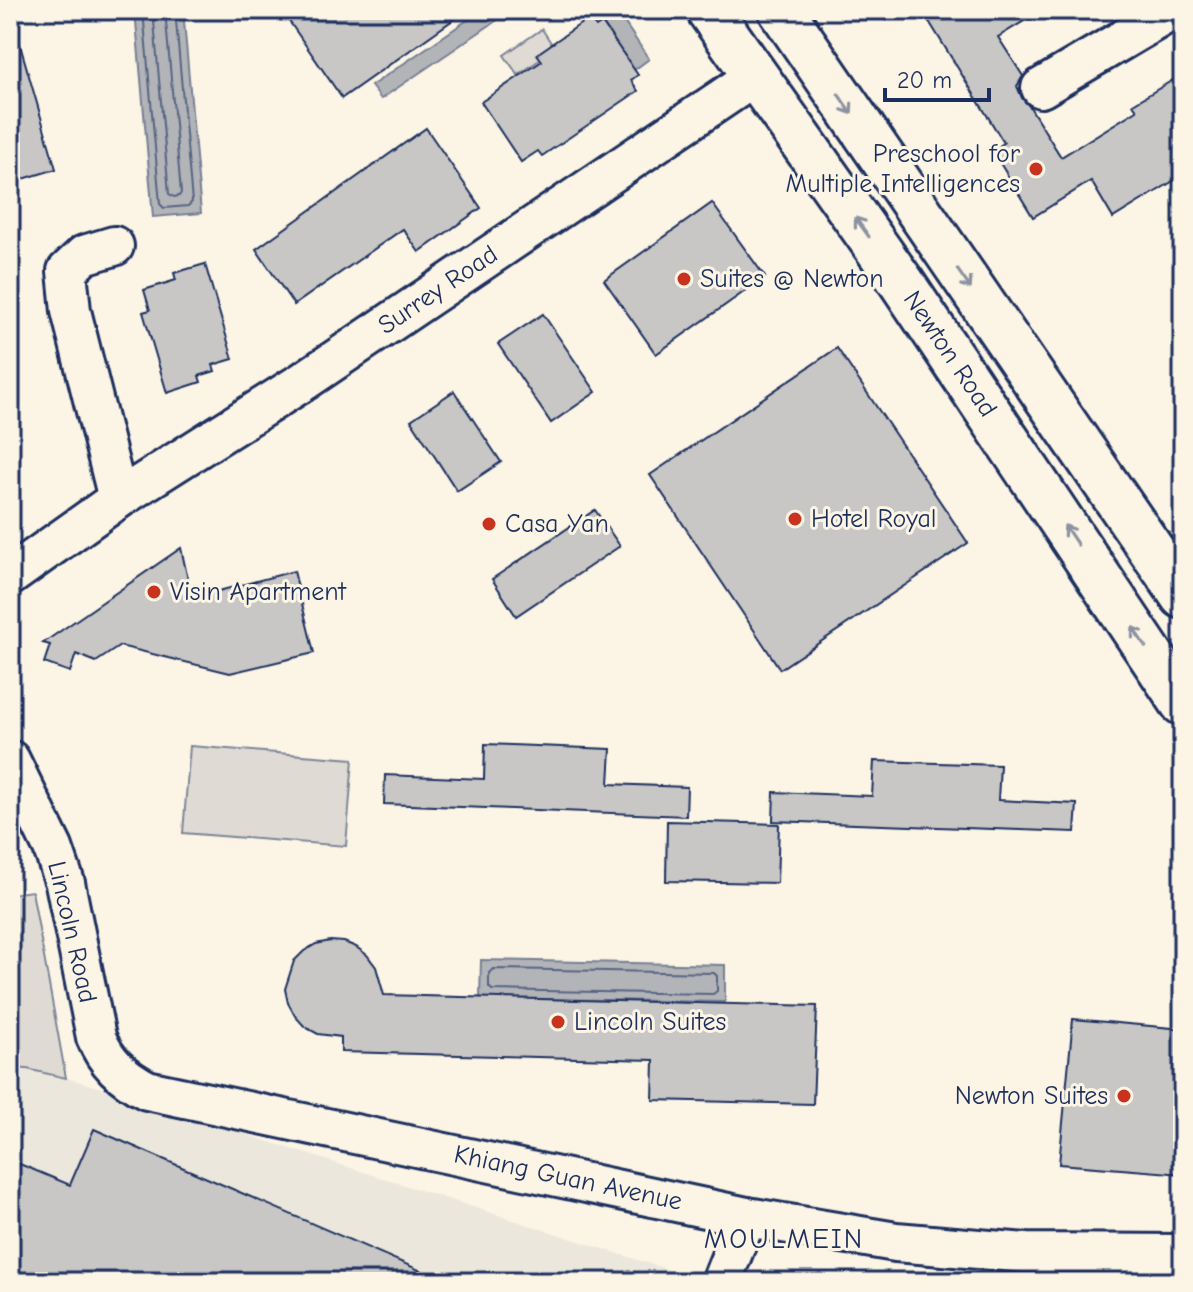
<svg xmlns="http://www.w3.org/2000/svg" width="1193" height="1292" font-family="'Comic Neue',sans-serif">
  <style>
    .built { fill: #ece7dc }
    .green { fill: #dfdbd4; stroke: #7d8599; stroke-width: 2 }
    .water { fill: #b2b4b8; stroke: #767f94; stroke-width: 2 }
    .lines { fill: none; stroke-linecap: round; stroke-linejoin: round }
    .shore { stroke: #576482; stroke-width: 2 }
    .building { fill: #c8c7c6; stroke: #1b2f5e; stroke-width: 2 }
    .street-casing { stroke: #1b2f5e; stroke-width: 44 }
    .primary-casing { stroke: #1b2f5e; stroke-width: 50 }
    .street { stroke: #fcf5e5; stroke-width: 38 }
    .primary { stroke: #fcf5e5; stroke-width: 44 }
    .oneway { stroke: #8c92a2 }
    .poi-dot { fill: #c8321e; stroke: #fcf5e5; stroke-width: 3 }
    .labels { text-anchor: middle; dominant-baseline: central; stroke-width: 6; stroke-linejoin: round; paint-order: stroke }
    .poi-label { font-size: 26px; fill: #1b2f5e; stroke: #fcf5e5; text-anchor: start }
    .street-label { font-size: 26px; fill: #1b2f5e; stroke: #fcf5e5 }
    .neighbourhood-label { font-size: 28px; letter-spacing: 2px; fill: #1b2f5e; stroke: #fcf5e5 }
  </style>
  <rect width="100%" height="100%" fill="#fcf5e5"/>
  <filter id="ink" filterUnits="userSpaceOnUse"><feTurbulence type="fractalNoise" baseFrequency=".0125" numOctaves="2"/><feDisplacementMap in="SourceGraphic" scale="16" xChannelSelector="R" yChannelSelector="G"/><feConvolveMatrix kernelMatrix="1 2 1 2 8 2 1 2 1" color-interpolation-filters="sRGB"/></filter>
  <g filter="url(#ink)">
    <polygon class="built" points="10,1068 46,1072 101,1088 707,1282 10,1282"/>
    <g class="green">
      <polygon points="542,29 555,49 518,75 504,55"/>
      <polygon points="190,746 353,759 346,846 183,833"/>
      <polygon points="32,891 66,1078 27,1069 10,1068 10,894"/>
    </g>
    <g class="water">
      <polygon points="135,10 183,10 201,213 153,217"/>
      <polygon points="482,10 512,10 381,99 371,86"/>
      <polygon points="594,10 616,10 649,59 634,70"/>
      <polygon points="481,960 725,965 725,1002 480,998"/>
    </g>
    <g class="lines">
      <g class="shore">
        <polyline points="143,10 160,204 164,208 188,206 192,202 175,10"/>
        <polyline points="153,10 169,194 174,197 179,196 181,193 165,10"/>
        <polygon points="493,969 714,973 717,976 717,991 713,994 492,990 489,987 489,973"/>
      </g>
    </g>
    <g class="building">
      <polygon points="304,10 467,10 342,98 289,21"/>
      <polygon points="922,10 1042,10 998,37 1023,76 1017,86 1022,98 1030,107 1061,157 1137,110 1133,104 1183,74 1183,175 1113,218 1091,181 1033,217 992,150 1004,143"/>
      <polygon points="589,18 596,27 602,23 638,75 631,80 638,91 542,156 538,151 521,162 481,102 542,61 537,54"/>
      <polygon points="18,38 56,169 10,183 10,39"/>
      <polygon points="426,128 481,208 419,252 403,229 294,305 256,249"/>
      <polygon points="712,203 765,277 656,354 604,280"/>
      <polygon points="205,264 233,359 213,365 215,371 199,376 201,382 167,393 143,312 150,310 144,290 176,280 174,273"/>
      <polygon points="543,314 596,392 551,423 498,344"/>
      <polygon points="837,348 968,543 780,669 650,475"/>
      <polygon points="454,391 501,462 457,491 411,420"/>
      <polygon points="595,510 620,546 516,616 492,579"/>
      <polygon points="181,548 192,598 294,571 314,653 230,673 120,646 96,662 76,654 70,672 44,663 50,645 43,643"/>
      <polygon points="485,744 611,749 609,784 687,787 686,816 384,804 385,775 484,779"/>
      <polygon points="874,761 1000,765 998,800 1077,804 1075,832 773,821 774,792 872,796"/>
      <polygon points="667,821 779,824 777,883 666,881"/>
      <polygon points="330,941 344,942 356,947 367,955 376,967 384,995 817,1006 813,1104 653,1100 654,1060 341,1052 341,1037 318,1034 305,1027 295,1016 288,1003 285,989 294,961 304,951 316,944"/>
      <polygon points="1073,1019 1183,1029 1183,1174 1059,1164"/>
      <polygon points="94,1129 133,1146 447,1282 10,1282 10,1160 70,1185"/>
    </g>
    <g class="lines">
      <g class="street-casing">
        <g id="street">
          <polyline points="1041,88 1173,10"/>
          <polyline points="114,246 84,255 67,271 71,311 118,499"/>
          <polyline points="10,576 118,499 304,381 754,77"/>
          <path d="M 10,760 L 53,848 L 65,883 L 96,1037 C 106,1062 122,1077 147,1090 L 747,1217 L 896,1242 L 1026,1253 L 1183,1254"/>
          <polyline points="721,1282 747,1217"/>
        </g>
      </g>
      <g class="primary-casing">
        <g id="primary">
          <polyline points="709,10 902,283 1183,703"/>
          <polyline points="781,10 1183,596"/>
        </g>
      </g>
      <use href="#street" class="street"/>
      <use href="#primary" class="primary"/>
    </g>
    <defs><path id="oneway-shaft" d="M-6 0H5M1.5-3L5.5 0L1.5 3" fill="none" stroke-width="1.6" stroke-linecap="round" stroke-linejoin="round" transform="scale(2)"/></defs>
    <g class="oneway">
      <use href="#oneway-shaft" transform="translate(845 104) rotate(56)"/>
      <use href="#oneway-shaft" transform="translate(862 227) rotate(-126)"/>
      <use href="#oneway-shaft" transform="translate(964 279) rotate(55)"/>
      <use href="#oneway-shaft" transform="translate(1071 535) rotate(-124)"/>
      <use href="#oneway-shaft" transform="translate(1139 637) rotate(-124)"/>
    </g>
  </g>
  <g class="poi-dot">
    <circle cx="1036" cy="169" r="8"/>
    <circle cx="684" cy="279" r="8"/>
    <circle cx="795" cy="519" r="8"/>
    <circle cx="489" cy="524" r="8"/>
    <circle cx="154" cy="592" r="8"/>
    <circle cx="558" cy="1022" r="8"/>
    <circle cx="1124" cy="1096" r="8"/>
  </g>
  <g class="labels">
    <g class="poi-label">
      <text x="1020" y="154" text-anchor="end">Preschool for<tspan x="1020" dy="30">Multiple Intelligences</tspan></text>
      <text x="700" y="279">Suites @ Newton</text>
      <text x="811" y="519">Hotel Royal</text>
      <text x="505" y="524">Casa Yan</text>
      <text x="170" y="592">Visin Apartment</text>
      <text x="574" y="1022">Lincoln Suites</text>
      <text x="1108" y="1096" text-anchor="end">Newton Suites</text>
    </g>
    <g class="street-label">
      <text transform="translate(438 290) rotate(-34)">Surrey Road</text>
      <text transform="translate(950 354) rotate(56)">Newton Road</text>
      <text transform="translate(72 932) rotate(77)">Lincoln Road</text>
      <text transform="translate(568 1178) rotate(12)">Khiang Guan Avenue</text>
    </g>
    <g class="neighbourhood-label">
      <text x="784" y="1239">MOULMEIN</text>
    </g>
  </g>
  <rect width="1193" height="1292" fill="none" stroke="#fcf5e5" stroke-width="40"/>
  <rect x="20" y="20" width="1153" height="1252" fill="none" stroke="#1b2f5e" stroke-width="3" filter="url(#ink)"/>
  <path d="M885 88v12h104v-12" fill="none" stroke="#1b2f5e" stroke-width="4"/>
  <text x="897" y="88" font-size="24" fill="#1b2f5e" stroke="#fcf5e5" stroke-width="6" paint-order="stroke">20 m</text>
</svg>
